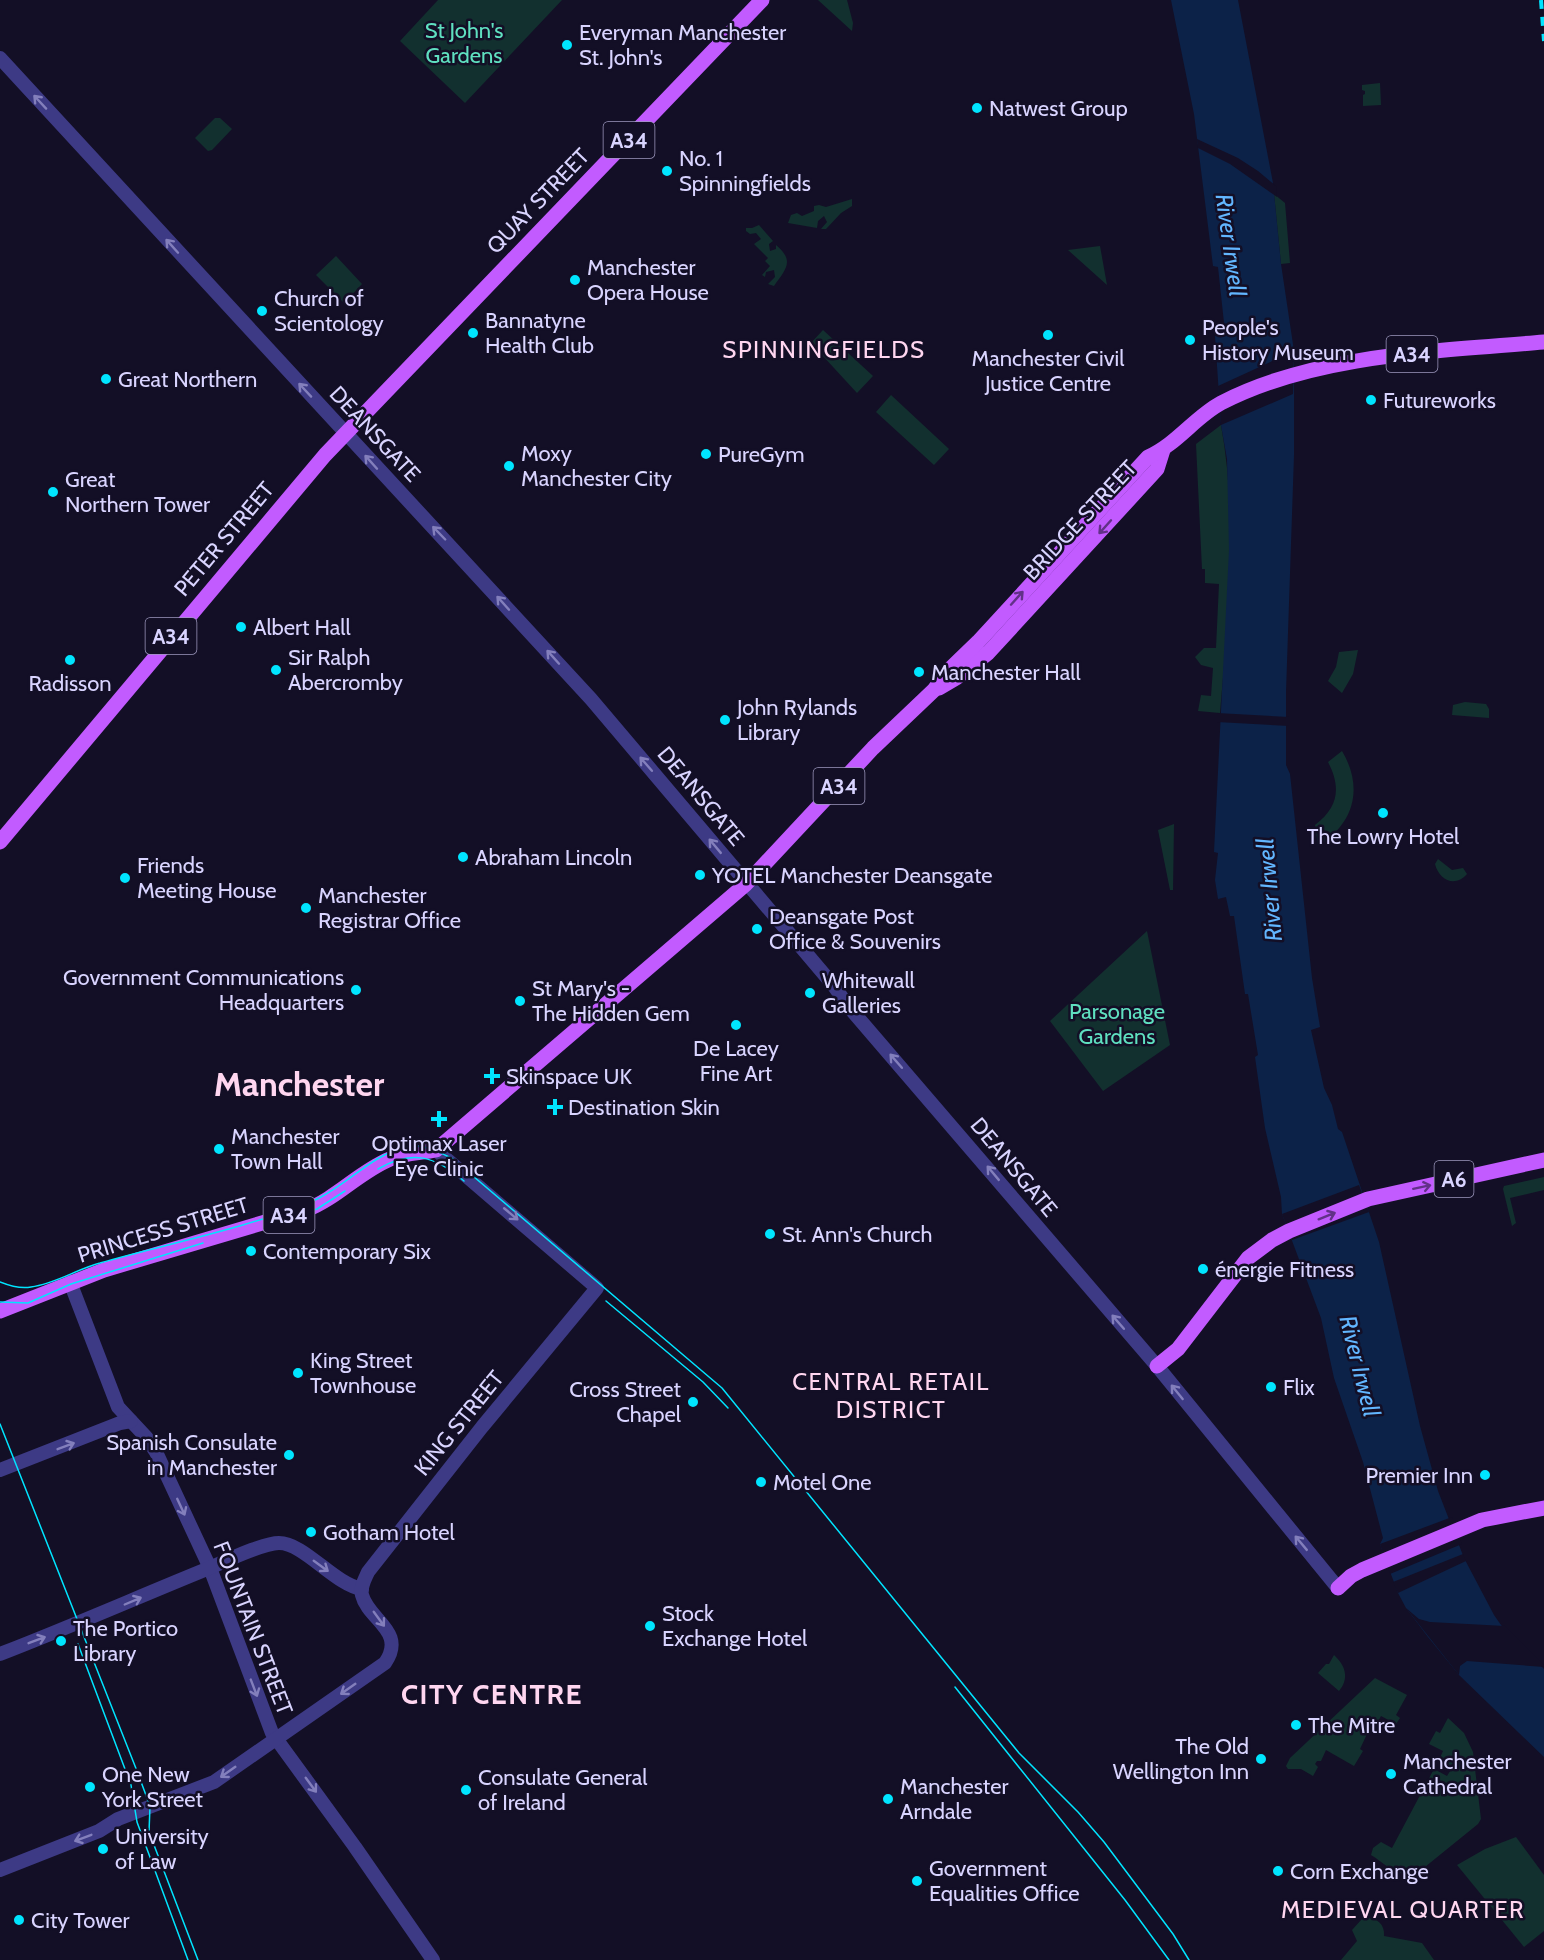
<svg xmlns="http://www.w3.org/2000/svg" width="1544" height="1960" font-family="Cabin,sans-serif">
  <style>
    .green { fill: #12302f }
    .water { fill: #0c2248 }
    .pier { fill: #130f26 }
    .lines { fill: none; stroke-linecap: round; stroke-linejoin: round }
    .minor { stroke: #3d3a85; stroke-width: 14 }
    .major { stroke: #c25bff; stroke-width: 15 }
    .tram { stroke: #00e5ff; stroke-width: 1.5 }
    .rail { stroke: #00e5ff; stroke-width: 4; stroke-dasharray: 9 8; stroke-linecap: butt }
    .oneway { stroke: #837fbc }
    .oneway2 { stroke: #623188 }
    .poi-dot { fill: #00e5ff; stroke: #130f26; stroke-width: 2 }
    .labels { text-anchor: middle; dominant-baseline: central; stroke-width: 5; stroke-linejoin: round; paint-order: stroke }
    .shield { fill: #130f26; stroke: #9e99be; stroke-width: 1.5 }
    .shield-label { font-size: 21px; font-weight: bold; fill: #d9d4ff }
    .park-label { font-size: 22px; fill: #5fe0c0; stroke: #130f26 }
    .poi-label { font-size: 22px; fill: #d9d4ff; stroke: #130f26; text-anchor: start }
    .street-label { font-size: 22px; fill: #d9d4ff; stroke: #130f26 }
    .water-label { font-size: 24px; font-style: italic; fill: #62b6ff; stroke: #130f26 }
    .neighbourhood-label { font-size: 24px; letter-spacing: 1.5px; fill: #ffd6f0; stroke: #130f26 }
    .district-label { font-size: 28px; font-weight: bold; letter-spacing: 1.5px; fill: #ffd6f0; stroke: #130f26 }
    .town-label { font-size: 34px; font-weight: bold; fill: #ffd6f0; stroke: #130f26 }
  </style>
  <rect width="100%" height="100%" fill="#130f26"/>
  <g class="green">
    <polygon points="438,0 562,0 465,103 400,41"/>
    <polygon points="818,0 847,0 853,23 852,31"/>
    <polygon points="1380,83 1381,105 1363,106 1363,95 1365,94 1365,91 1362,90 1362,85"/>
    <polygon points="215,118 220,118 232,129 212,150 208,151 195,138"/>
    <polygon points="1274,194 1285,203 1290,263 1281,264"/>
    <polygon points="852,199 852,206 841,213 826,229 821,229 827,222 824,216 818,221 817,228 788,223 791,215 797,213 802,216 814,211 814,206 819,205 826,207"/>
    <path d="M 759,225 L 773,241 L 769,244 L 770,251 L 776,249 L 776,245 C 795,261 786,269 774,286 L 768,284 L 775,277 L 774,270 L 766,272 L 765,277 L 762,275 L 770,266 L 765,261 L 768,258 L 754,244 L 761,239 L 756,233 L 750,234 L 746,231 L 746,228 L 752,228 Z"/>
    <polygon points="1100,246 1107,285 1068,250"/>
    <polygon points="336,256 362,284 344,303 316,275"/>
    <polygon points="823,330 873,376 857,393 811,343"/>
    <polygon points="891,395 949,449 934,465 876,412"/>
    <path d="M 1221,425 C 1238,518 1228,620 1220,713 L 1198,711 L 1201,695 L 1211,696 L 1213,668 L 1201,665 L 1195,657 L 1204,648 L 1216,648 L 1219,584 L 1205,583 L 1205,569 L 1202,569 L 1196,444 Z"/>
    <polygon points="1358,650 1353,674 1342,693 1328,681 1336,667 1339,652"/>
    <polygon points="1465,702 1486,704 1489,709 1489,718 1452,715 1453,705"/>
    <path d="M 1342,751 C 1364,788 1354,824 1318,846 L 1315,825 C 1339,807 1341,787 1328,762 Z"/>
    <polygon points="1174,824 1173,890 1170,890 1158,830"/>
    <path d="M 1438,859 L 1452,870 L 1463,868 L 1467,874 C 1455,888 1439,880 1435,864 Z"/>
    <polygon points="1147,931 1170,1045 1103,1091 1050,1021"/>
    <polygon points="1544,1177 1544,1190 1510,1198 1516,1223 1512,1226 1503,1189 1504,1186"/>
    <path d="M 1334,1655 C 1345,1665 1350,1678 1339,1691 L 1318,1673 L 1326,1664 L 1329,1664 Z"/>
    <polygon points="1375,1678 1407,1695 1396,1715 1400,1718 1396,1724 1381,1716 1376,1725 1364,1720 1360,1728 1367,1734 1360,1749 1363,1751 1354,1766 1326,1750 1321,1761 1317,1761 1315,1764 1318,1767 1313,1776 1301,1769 1288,1769 1286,1766 1290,1758"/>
    <path d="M 1448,1718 L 1464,1733 L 1473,1752 L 1481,1819 L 1478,1824 L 1420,1871 C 1400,1881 1386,1864 1371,1855 L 1373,1848 L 1381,1842 L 1392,1848 L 1434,1769 L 1447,1776 L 1452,1768 L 1439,1760 L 1443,1751 L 1429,1744 L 1436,1731 L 1440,1733 Z"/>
    <polygon points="1516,1837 1544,1875 1544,1931 1524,1947 1457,1865 1485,1849"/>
    <path d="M 1366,1918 C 1377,1918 1385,1924 1384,1936 L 1422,1943 L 1434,1960 L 1341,1960 L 1357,1941 L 1352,1930 L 1362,1919 Z"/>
  </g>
  <polygon class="water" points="1171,0 1238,0 1273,183 1281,264 1294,351 1294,455 1286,692 1286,765 1290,774 1312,978 1320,1027 1311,1030 1324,1088 1332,1105 1338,1129 1342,1132 1379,1242 1420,1426 1438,1491 1464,1558 1494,1615 1501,1625 1544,1669 1544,1757 1459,1675 1428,1637 1406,1608 1398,1593 1382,1550 1380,1544 1383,1538 1363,1462 1334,1378 1321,1318 1282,1214 1281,1197 1265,1128 1255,1057 1258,1055 1248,994 1245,994 1234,916 1230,916 1226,897 1218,899 1215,880 1218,853 1214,852 1229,550 1227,459 1221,425 1215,336 1225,332 1218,267 1213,266 1194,114"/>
  <g class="pier">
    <polygon points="1197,139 1238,158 1258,171 1276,186 1277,197 1230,164 1198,148"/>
    <polygon points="1294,351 1293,394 1221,425 1218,386"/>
    <polygon points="1217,713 1289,717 1289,726 1217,722"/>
    <polygon points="1359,1185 1369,1212 1292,1240 1282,1214"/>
    <polygon points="1452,1517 1462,1544 1390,1574 1380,1544"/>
    <polygon points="1463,1554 1466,1561 1398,1593 1393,1582"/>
    <polygon points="1406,1608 1419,1619 1430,1622 1505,1626 1544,1665 1544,1667 1467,1661 1460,1666 1459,1675"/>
  </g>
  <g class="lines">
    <g class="minor">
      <polyline points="0,58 591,699 834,986 848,1006 1157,1366 1338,1588"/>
      <polyline points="70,1282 118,1407 146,1437 156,1452 210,1568 272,1733 355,1847 433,1960"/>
      <polyline points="0,1470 120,1423 131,1421"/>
      <path d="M 0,1654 C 70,1627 138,1597 207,1569 C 224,1562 262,1543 279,1543 C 304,1543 334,1584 362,1589"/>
      <path d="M 0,1870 L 99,1831 L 118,1819 L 214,1782 L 385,1663 C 407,1631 368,1620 362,1595 C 360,1587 365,1579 368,1572 L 482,1427 L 597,1288 L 436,1150"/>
    </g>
    <g class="major">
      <polyline points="939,688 956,678 988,653 1157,469 1163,450"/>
      <polyline points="0,842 325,455 762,0"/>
      <path d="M 0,1311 L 104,1270 L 306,1210 C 337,1198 359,1172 390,1159 C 404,1153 421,1153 436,1150 L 746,884 L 873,748 L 934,690 L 948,671 L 978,642 L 1148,457 C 1177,444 1195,417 1221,403 C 1315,354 1440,351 1544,342"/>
      <polyline points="1157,1366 1178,1349 1248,1258 1272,1240 1289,1231 1368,1199 1544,1160"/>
      <polyline points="1338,1588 1351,1576 1362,1570 1482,1520 1544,1508"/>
    </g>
    <g class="tram">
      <path d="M 378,1169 C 412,1149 435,1156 464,1181"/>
      <polyline points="275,1222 317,1209 345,1191"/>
      <path d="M 0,1282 C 10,1286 20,1289 31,1287 C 55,1284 77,1269 100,1263 C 170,1243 243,1229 311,1202 C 345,1188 370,1155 406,1147 C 423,1143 439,1152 453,1159 L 722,1388 L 1019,1753 L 1078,1812 L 1104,1842 L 1173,1934 L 1189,1960"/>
      <polyline points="606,1301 703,1382 728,1408"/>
      <polyline points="0,1302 28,1303 71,1284 203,1243"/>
      <polyline points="0,1424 137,1771 150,1806 149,1832 198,1960"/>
      <polyline points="78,1644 131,1785 137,1822 188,1960"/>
      <polyline points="955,1687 1125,1900 1169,1960"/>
    </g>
    <polyline class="rail" points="1541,0 1544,41"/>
  </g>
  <defs><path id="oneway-shaft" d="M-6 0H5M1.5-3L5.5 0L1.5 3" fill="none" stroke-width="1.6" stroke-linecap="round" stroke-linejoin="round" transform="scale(1.5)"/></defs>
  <g class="oneway">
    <use href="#oneway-shaft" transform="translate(40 102) rotate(-133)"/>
    <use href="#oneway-shaft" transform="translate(172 246) rotate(-132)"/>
    <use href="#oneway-shaft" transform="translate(305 390) rotate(-133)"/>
    <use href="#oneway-shaft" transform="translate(371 462) rotate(-132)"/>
    <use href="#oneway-shaft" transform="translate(439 533) rotate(-134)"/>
    <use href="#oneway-shaft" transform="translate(503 603) rotate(-132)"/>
    <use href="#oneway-shaft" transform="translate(553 657) rotate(-132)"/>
    <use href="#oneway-shaft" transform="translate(646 764) rotate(-131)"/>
    <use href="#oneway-shaft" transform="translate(715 846) rotate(-130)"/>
    <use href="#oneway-shaft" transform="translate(896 1061) rotate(-131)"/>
    <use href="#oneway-shaft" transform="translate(993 1173) rotate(-130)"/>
    <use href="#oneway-shaft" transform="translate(511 1214) rotate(40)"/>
    <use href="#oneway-shaft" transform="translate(1118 1322) rotate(-131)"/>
    <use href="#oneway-shaft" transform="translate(1177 1392) rotate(-129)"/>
    <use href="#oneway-shaft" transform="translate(66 1446) rotate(-21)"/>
    <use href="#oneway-shaft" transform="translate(181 1507) rotate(65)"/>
    <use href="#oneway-shaft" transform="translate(1301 1543) rotate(-130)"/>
    <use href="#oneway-shaft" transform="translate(321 1566) rotate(36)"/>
    <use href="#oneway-shaft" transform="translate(133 1601) rotate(-23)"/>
    <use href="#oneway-shaft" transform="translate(379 1619) rotate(54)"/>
    <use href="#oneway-shaft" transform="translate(37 1640) rotate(-21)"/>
    <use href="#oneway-shaft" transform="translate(254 1688) rotate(69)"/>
    <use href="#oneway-shaft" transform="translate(348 1689) rotate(145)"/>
    <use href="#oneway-shaft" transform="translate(228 1772) rotate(145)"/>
    <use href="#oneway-shaft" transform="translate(311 1785) rotate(54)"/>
    <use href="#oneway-shaft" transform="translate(83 1838) rotate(159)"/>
  </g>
  <g class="oneway2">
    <use href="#oneway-shaft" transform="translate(1105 527) rotate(132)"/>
    <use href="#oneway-shaft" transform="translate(1017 598) rotate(-48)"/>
    <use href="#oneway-shaft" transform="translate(1422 1187) rotate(-12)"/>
    <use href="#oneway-shaft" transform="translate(1327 1216) rotate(-22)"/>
  </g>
  <g class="poi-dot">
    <circle cx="567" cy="45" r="6"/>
    <circle cx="977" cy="108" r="6"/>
    <circle cx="667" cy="171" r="6"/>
    <circle cx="575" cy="280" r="6"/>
    <circle cx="262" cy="311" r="6"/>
    <circle cx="473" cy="333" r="6"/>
    <circle cx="1048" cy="335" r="6"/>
    <circle cx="1190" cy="340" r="6"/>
    <circle cx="106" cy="379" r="6"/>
    <circle cx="1371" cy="400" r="6"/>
    <circle cx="706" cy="454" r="6"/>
    <circle cx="509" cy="466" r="6"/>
    <circle cx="53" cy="492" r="6"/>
    <circle cx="241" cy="627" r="6"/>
    <circle cx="70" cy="660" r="6"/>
    <circle cx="276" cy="670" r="6"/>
    <circle cx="919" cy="672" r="6"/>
    <circle cx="725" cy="720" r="6"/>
    <circle cx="1383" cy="813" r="6"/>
    <circle cx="463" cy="857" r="6"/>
    <circle cx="700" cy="875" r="6"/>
    <circle cx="125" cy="878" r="6"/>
    <circle cx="306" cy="908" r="6"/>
    <circle cx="757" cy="929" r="6"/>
    <circle cx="356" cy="990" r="6"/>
    <circle cx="810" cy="993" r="6"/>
    <circle cx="520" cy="1001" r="6"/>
    <circle cx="736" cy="1025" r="6"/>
    <path d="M489 1067h6v6h6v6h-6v6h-6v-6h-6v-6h6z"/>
    <path d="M552 1098h6v6h6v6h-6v6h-6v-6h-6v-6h6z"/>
    <path d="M436 1110h6v6h6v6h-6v6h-6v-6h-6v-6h6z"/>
    <circle cx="219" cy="1149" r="6"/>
    <circle cx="770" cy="1234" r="6"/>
    <circle cx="251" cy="1251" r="6"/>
    <circle cx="1203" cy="1269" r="6"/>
    <circle cx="298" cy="1373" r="6"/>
    <circle cx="1271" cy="1387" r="6"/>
    <circle cx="693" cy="1402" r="6"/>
    <circle cx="289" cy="1455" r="6"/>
    <circle cx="1485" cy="1475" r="6"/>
    <circle cx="761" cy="1482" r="6"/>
    <circle cx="311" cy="1532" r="6"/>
    <circle cx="650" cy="1626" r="6"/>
    <circle cx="61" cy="1641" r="6"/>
    <circle cx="1296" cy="1725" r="6"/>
    <circle cx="1261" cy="1759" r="6"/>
    <circle cx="1391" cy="1774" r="6"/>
    <circle cx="90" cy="1787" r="6"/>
    <circle cx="466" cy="1790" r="6"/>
    <circle cx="888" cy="1799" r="6"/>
    <circle cx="103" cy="1849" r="6"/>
    <circle cx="1278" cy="1871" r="6"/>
    <circle cx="917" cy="1881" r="6"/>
    <circle cx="19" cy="1920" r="6"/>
  </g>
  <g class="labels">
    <g class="shield">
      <rect x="603.5" y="122" width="51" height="36" rx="4.5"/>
      <rect x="1386.5" y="336" width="51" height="36" rx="4.5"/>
      <rect x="145.5" y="618" width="51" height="36" rx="4.5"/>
      <rect x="813.5" y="768" width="51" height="36" rx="4.5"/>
      <rect x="1434.5" y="1161" width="39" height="36" rx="4.5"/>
      <rect x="263.5" y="1197" width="51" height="36" rx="4.5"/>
    </g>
    <g class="shield-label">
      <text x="629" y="140">A34</text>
      <text x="1412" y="354">A34</text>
      <text x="171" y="636">A34</text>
      <text x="839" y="786">A34</text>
      <text x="1454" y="1179">A6</text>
      <text x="289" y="1215">A34</text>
    </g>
    <g class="park-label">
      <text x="464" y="30">St John's<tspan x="464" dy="25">Gardens</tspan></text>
      <text x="1117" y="1011">Parsonage<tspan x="1117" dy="25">Gardens</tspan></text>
    </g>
    <g class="poi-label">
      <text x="579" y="32">Everyman Manchester<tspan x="579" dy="25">St. John's</tspan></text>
      <text x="989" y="108">Natwest Group</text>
      <text x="679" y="158">No. 1<tspan x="679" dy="25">Spinningfields</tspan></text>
      <text x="587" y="267">Manchester<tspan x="587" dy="25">Opera House</tspan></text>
      <text x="274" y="298">Church of<tspan x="274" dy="25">Scientology</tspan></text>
      <text x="485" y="320">Bannatyne<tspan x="485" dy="25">Health Club</tspan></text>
      <text x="1202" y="327">People's<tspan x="1202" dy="25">History Museum</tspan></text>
      <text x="1048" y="358" text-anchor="middle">Manchester Civil<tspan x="1048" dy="25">Justice Centre</tspan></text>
      <text x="118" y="379">Great Northern</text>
      <text x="1383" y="400">Futureworks</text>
      <text x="521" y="453">Moxy<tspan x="521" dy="25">Manchester City</tspan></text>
      <text x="718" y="454">PureGym</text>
      <text x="65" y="479">Great<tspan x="65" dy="25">Northern Tower</tspan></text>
      <text x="253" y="627">Albert Hall</text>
      <text x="288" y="657">Sir Ralph<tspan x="288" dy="25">Abercromby</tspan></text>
      <text x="931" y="672">Manchester Hall</text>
      <text x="70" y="683" text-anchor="middle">Radisson</text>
      <text x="737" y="707">John Rylands<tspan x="737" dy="25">Library</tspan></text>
      <text x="1383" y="836" text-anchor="middle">The Lowry Hotel</text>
      <text x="475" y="857">Abraham Lincoln</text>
      <text x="137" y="865">Friends<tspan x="137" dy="25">Meeting House</tspan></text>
      <text x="712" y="875">YOTEL Manchester Deansgate</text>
      <text x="318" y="895">Manchester<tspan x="318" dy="25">Registrar Office</tspan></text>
      <text x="769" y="916">Deansgate Post<tspan x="769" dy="25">Office &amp; Souvenirs</tspan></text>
      <text x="344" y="977" text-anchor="end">Government Communications<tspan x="344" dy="25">Headquarters</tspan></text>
      <text x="822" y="980">Whitewall<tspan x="822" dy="25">Galleries</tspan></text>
      <text x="532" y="988">St Mary's -<tspan x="532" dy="25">The Hidden Gem</tspan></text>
      <text x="736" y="1048" text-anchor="middle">De Lacey<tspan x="736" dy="25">Fine Art</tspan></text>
      <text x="506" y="1076">Skinspace UK</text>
      <text x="568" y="1107">Destination Skin</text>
      <text x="231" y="1136">Manchester<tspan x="231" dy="25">Town Hall</tspan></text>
      <text x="439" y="1143" text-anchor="middle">Optimax Laser<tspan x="439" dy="25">Eye Clinic</tspan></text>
      <text x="782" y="1234">St. Ann's Church</text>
      <text x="263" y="1251">Contemporary Six</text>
      <text x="1215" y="1269">énergie Fitness</text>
      <text x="310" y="1360">King Street<tspan x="310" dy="25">Townhouse</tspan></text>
      <text x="1283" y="1387">Flix</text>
      <text x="681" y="1389" text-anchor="end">Cross Street<tspan x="681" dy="25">Chapel</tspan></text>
      <text x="277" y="1442" text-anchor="end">Spanish Consulate<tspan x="277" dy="25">in Manchester</tspan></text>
      <text x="1473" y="1475" text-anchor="end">Premier Inn</text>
      <text x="773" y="1482">Motel One</text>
      <text x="323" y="1532">Gotham Hotel</text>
      <text x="662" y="1613">Stock<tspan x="662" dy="25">Exchange Hotel</tspan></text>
      <text x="73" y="1628">The Portico<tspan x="73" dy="25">Library</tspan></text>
      <text x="1308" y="1725">The Mitre</text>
      <text x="1249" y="1746" text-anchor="end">The Old<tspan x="1249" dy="25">Wellington Inn</tspan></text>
      <text x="1403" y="1761">Manchester<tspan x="1403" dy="25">Cathedral</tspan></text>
      <text x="102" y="1774">One New<tspan x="102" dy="25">York Street</tspan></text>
      <text x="478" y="1777">Consulate General<tspan x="478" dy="25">of Ireland</tspan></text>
      <text x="900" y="1786">Manchester<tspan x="900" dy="25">Arndale</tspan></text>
      <text x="115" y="1836">University<tspan x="115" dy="25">of Law</tspan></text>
      <text x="929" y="1868">Government<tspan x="929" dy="25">Equalities Office</tspan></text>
      <text x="1290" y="1871">Corn Exchange</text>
      <text x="31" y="1920">City Tower</text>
    </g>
    <g class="street-label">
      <text transform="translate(538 201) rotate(-46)">QUAY STREET</text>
      <text transform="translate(375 434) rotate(47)">DEANSGATE</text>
      <text transform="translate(1080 520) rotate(-47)">BRIDGE STREET</text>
      <text transform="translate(224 539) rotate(-50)">PETER STREET</text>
      <text transform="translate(701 796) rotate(50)">DEANSGATE</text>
      <text transform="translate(1014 1167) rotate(50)">DEANSGATE</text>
      <text transform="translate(163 1230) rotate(-17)">PRINCESS STREET</text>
      <text transform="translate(459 1423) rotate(-51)">KING STREET</text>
      <text transform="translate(253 1628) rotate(69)">FOUNTAIN STREET</text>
    </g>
    <g class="water-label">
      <text transform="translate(1231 245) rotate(82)">River Irwell</text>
      <text transform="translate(1269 890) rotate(-95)">River Irwell</text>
      <text transform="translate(1360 1366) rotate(76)">River Irwell</text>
    </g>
    <g class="neighbourhood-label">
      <text x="824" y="349">SPINNINGFIELDS</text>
      <text x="891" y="1381">CENTRAL RETAIL<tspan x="891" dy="28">DISTRICT</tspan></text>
      <text x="1403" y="1909">MEDIEVAL QUARTER</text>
    </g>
    <g class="district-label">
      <text x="492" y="1694">CITY CENTRE</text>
    </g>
    <g class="town-label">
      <text x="299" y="1084">Manchester</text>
    </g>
  </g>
</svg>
